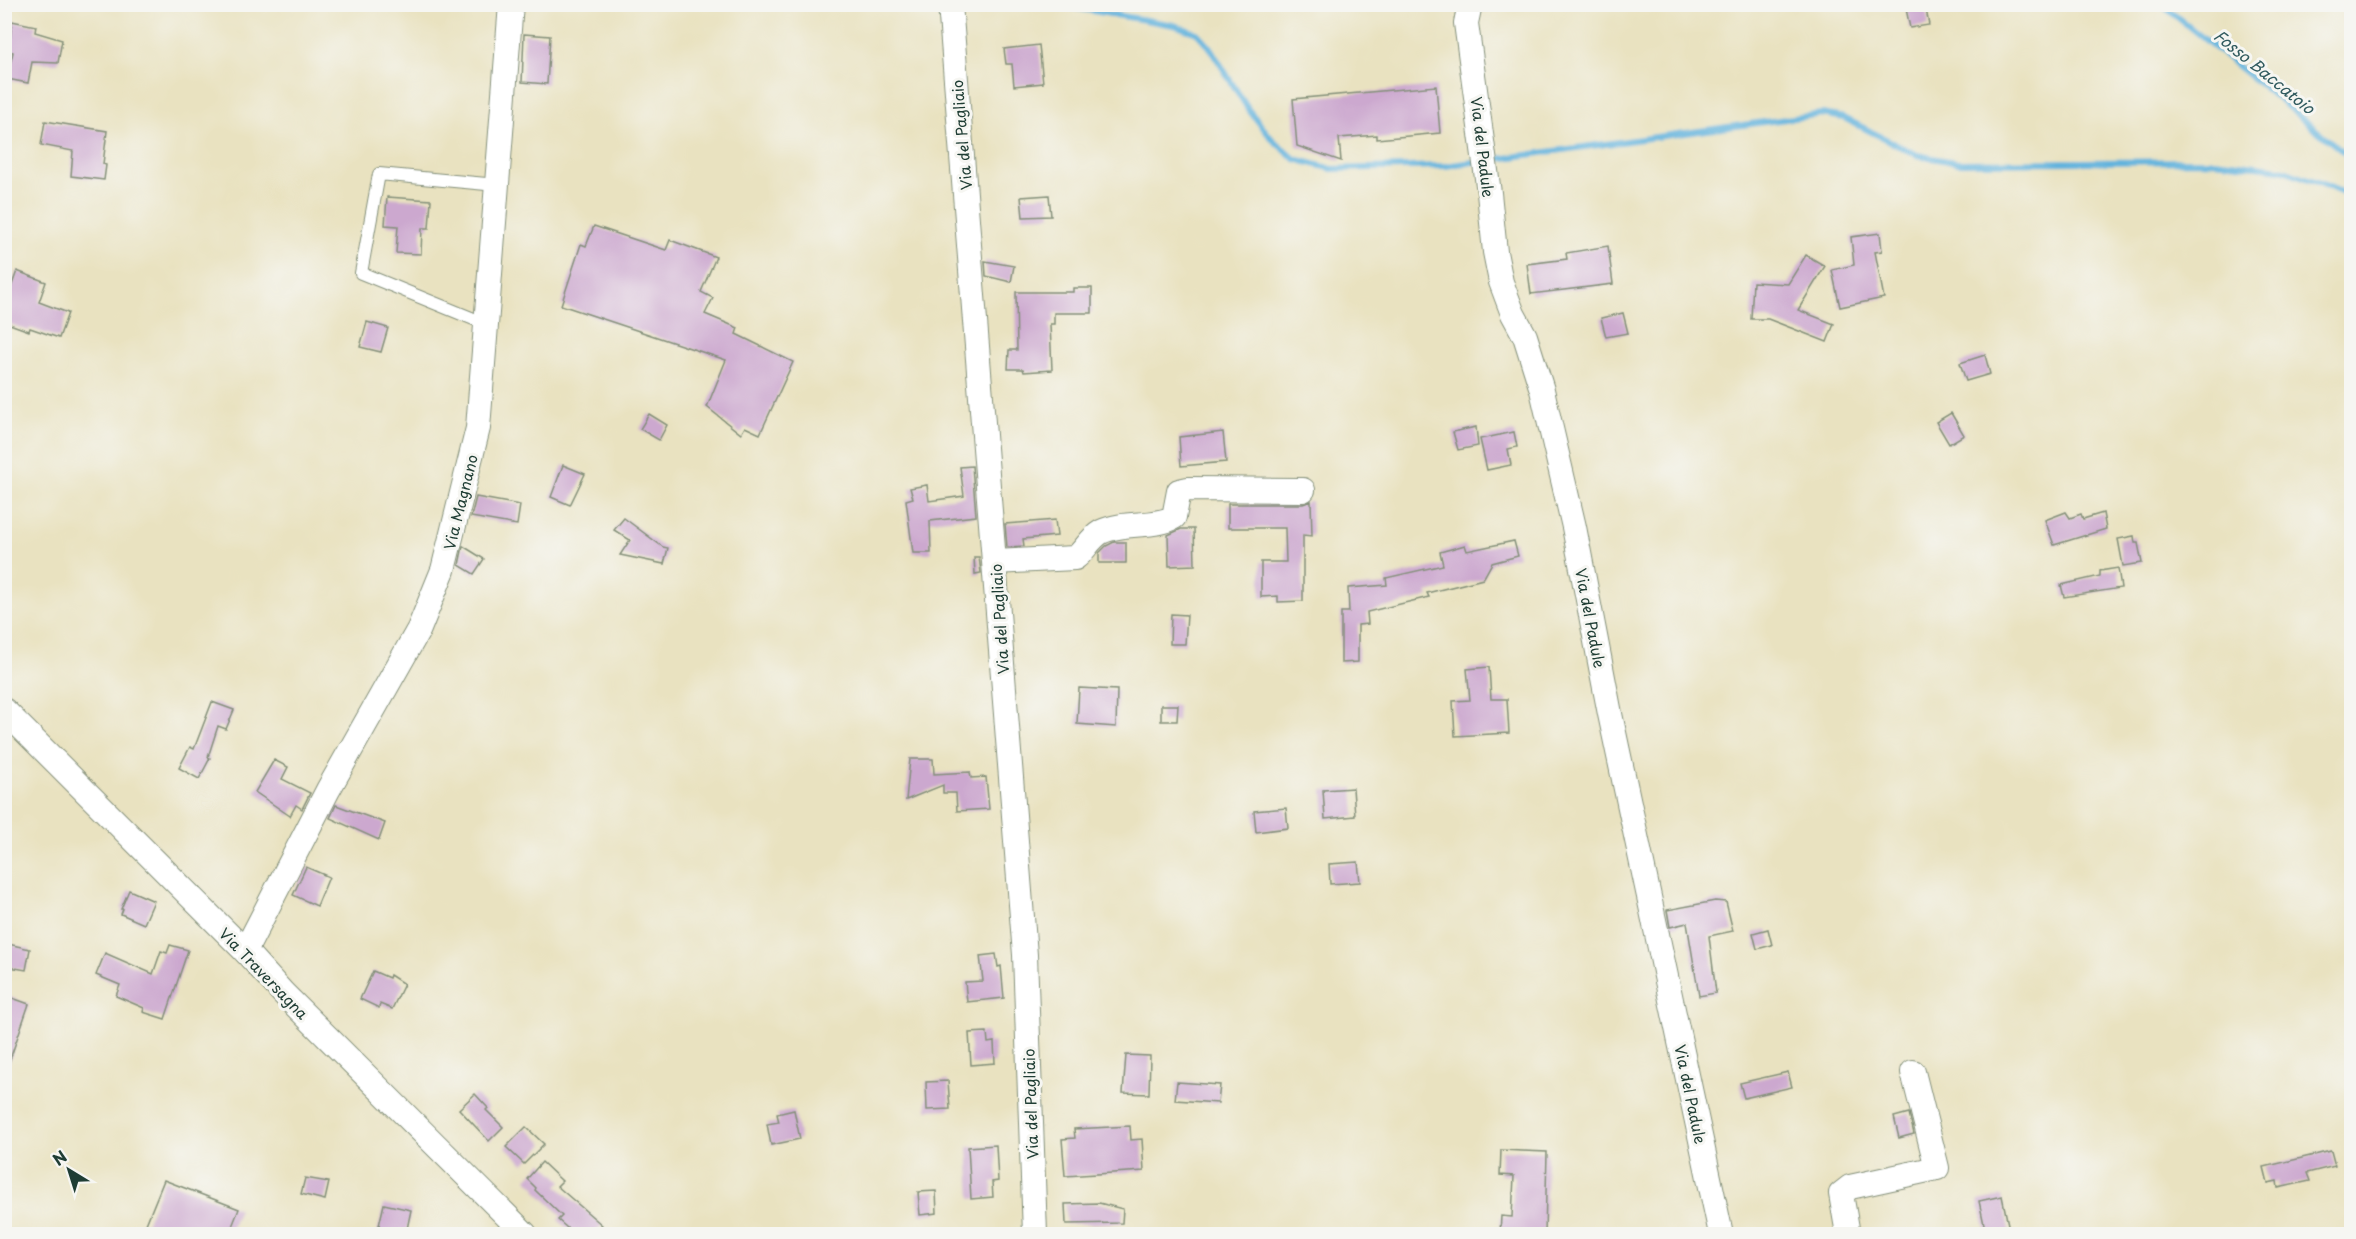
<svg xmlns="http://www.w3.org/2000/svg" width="2356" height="1239" font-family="'Playpen Sans',sans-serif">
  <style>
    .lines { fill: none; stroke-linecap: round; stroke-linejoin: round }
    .stream { stroke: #62b3dd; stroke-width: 6 }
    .building { fill: #cca8cf }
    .lane-casing { stroke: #84907a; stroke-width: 14 }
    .street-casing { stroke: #84907a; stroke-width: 26 }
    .lane { stroke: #fff; stroke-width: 12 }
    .street { stroke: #fff; stroke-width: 24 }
    .labels { text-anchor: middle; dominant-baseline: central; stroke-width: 6; stroke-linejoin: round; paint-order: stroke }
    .street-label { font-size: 15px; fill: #1f3d34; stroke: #f6f6f2 }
    .water-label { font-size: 16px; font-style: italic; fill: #305a5e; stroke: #f6f6f2 }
  </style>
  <rect width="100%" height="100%" fill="#f6f6f2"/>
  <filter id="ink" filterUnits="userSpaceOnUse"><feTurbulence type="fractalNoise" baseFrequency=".0167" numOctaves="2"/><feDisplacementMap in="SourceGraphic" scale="12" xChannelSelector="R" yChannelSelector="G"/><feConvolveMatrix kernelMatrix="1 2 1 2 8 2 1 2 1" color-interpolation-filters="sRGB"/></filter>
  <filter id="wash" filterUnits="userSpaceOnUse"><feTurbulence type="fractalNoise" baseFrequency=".008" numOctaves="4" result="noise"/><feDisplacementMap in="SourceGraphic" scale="24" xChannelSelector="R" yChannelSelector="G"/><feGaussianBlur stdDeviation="1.35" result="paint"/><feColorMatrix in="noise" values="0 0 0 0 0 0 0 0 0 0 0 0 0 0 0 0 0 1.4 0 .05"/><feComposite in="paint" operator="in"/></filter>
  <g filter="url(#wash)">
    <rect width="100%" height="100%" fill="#e9e2c0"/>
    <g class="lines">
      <g class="stream">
        <polyline points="1053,4 1174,25 1197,33 1209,46 1248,109 1272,139 1295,159 1332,169 1445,166 1480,161"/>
        <polyline points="2161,4 2352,159"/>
        <polyline points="1490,160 1822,114 1844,118 1917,155 1958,163 2214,161 2281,169 2320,183 2352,197"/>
      </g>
    </g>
    <g id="blocks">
      <g class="building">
        <polygon points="1905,4 1925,4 1929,25 1910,28"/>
        <polygon points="12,21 36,26 35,32 62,40 58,63 32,62 28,83 7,79 13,52 9,51"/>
        <polygon points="524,34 550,36 547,84 522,82"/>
        <polygon points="1039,45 1043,83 1014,86 1012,64 1006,64 1004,49"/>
        <polygon points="1436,86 1440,133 1377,139 1377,135 1339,138 1341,161 1297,146 1293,99"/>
        <polygon points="45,121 107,131 103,164 106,165 104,180 71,176 73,151 41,145"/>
        <polygon points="1049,195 1051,216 1023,217 1021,197"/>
        <polygon points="387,197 431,200 429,228 422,228 421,254 396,253 398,226 385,225"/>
        <polygon points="594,226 666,250 670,240 716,257 701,292 713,298 705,314 738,328 736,334 793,362 760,434 745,427 741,434 707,407 726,360 561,305 581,244 586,246"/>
        <polygon points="1880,233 1882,251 1875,252 1884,298 1840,307 1832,270 1854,265 1851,237"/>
        <polygon points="1608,246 1613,284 1531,294 1527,264 1567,259 1566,253"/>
        <polygon points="1806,255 1825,266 1798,310 1834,324 1827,342 1768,319 1751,319 1753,282 1788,284"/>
        <polygon points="985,261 1014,266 1011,282 986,276"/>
        <polygon points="17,271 46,282 39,302 68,313 59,338 30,328 29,331 4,322 4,307"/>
        <polygon points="1073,288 1092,288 1092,313 1054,313 1054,324 1050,324 1052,370 1024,372 1023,369 1008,369 1009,350 1017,350 1016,292 1073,292"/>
        <polygon points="1623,313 1628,333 1606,337 1601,318"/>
        <polygon points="367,322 388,328 381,352 360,347"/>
        <polygon points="1985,355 1990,374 1966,381 1960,363"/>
        <polygon points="1951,413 1964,435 1949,444 1936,422"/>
        <polygon points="649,414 667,425 659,440 640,429"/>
        <polygon points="1476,427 1478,446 1458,450 1453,432"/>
        <polygon points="1223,432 1226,462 1181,466 1179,437"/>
        <polygon points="1514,432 1517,447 1508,449 1511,465 1487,470 1480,439"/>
        <polygon points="563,465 585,474 570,505 551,497"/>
        <polygon points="972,466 976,516 930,521 931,553 913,553 906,500 913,498 910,488 927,485 929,501 964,496 960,467"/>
        <polygon points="476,497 520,505 517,525 471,517"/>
        <polygon points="1311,501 1312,536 1303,535 1303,601 1278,602 1278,596 1261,597 1261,562 1286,562 1285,528 1228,528 1228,504 1303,504"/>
        <polygon points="2066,512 2070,518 2081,514 2083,519 2103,513 2106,529 2054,545 2045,520"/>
        <polygon points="624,518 663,547 668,548 664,564 620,555 630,540 614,530"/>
        <polygon points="1055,520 1057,536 1023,539 1024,546 1007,547 1005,524"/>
        <polygon points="1181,529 1194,529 1195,565 1169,566 1168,535"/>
        <polygon points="2134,536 2135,543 2138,543 2142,563 2123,566 2118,539"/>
        <polygon points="1514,541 1518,556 1492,563 1483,579 1427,593 1429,597 1367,612 1368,624 1358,625 1358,662 1341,663 1341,612 1349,612 1348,588 1387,585 1386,578 1443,565 1440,552 1465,545 1467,551"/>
        <polygon points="1114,542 1126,542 1126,563 1099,563 1099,553 1106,546"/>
        <polygon points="463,546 484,559 474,574 459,565"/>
        <polygon points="974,557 979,557 981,573 975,574"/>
        <polygon points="2118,568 2121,588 2064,597 2061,585 2100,576 2100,571"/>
        <polygon points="1171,614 1187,615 1185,644 1170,644"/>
        <polygon points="1489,667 1491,699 1507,699 1509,733 1455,736 1453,701 1470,700 1467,669"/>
        <polygon points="1079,688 1117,690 1116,727 1077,724"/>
        <polygon points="212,702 234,710 226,729 218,726 208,757 210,758 199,779 179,768 190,747 194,749"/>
        <polygon points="1161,705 1178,705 1177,721 1161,721"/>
        <polygon points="910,759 933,759 934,774 970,772 971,778 986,777 989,809 957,811 956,793 943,793 943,785 906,800"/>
        <polygon points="274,760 288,767 282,779 310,793 302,809 296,805 290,816 255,792"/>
        <polygon points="1353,788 1355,816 1325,819 1323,790"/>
        <polygon points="336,805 385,823 379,840 330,818"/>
        <polygon points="1286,808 1288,828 1256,832 1254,811"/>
        <polygon points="1358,862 1360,882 1330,884 1329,864"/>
        <polygon points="306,867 329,877 317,906 293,895"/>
        <polygon points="129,890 154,901 144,924 121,914 123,909 121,909"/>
        <polygon points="1715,901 1726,902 1733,931 1709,936 1716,993 1699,996 1687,923 1670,927 1667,910"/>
        <polygon points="1768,929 1772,945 1757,949 1753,933"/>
        <polygon points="4,943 30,949 26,970 4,966"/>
        <polygon points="170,945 188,950 165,1019 143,1012 144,1008 116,996 120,985 96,975 105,953 153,974 161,951 167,953"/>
        <polygon points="996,954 998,967 1001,966 1004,998 967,1002 965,982 983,981 980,956"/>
        <polygon points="373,971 389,978 390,975 404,984 392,1009 380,1004 379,1008 360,999"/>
        <polygon points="4,995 29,1004 7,1068 4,1067"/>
        <polygon points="987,1032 988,1043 994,1042 995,1063 971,1065 969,1033"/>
        <polygon points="1126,1055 1150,1056 1149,1094 1123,1093"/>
        <polygon points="1788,1072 1792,1087 1744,1098 1740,1083"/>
        <polygon points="948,1081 950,1109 927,1110 926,1082"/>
        <polygon points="1177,1082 1220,1085 1218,1103 1175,1100"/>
        <polygon points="475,1094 488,1108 486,1110 503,1127 489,1141 459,1109"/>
        <polygon points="794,1110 800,1139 771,1145 767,1124 779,1122 777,1114"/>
        <polygon points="1909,1113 1914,1134 1899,1138 1894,1117"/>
        <polygon points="1130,1126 1131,1140 1142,1139 1144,1171 1065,1176 1062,1139 1075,1138 1074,1129"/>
        <polygon points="526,1127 544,1144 524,1164 506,1147"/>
        <polygon points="996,1145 998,1181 992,1182 993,1197 971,1199 968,1147"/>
        <polygon points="1501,1150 1547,1152 1545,1234 1500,1234 1501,1216 1512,1217 1514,1176 1500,1175"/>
        <polygon points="2331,1151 2335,1166 2307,1173 2310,1181 2278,1188 2277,1181 2268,1183 2264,1167"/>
        <polygon points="542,1162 562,1181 557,1186 602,1225 594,1234 574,1234 558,1220 562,1216 535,1190 536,1188 527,1179"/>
        <polygon points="305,1178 329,1182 325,1200 301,1194"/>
        <polygon points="164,1180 239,1209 229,1234 142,1234"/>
        <polygon points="936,1191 937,1213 920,1215 918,1192"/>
        <polygon points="2002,1196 2010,1234 1986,1234 1979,1201"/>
        <polygon points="1099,1203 1123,1209 1122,1223 1066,1224 1065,1204"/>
        <polygon points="384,1204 411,1210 406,1234 377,1234"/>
      </g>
    </g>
  </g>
  <g filter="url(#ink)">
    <use href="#blocks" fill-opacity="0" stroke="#84907a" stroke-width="1.5"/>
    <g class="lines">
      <g class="lane-casing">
        <polyline id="lane" points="486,324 361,273 379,174 497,185"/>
      </g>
      <g class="street-casing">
        <g id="street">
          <polyline points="950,4 1025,955 1035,1234"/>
          <polyline points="1470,4 1466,23 1489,193 1495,252 1501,282 1513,314 1525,336 1542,390 1574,527 1610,714 1721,1234"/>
          <path d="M 995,562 L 1075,558 C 1085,551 1089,539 1101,532 C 1123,521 1156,528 1174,517 L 1179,491 L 1188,489 L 1303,490"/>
          <polyline points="4,710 245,951 283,993 525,1234"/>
          <polyline points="245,951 328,790 419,629 443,570 478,428 511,4"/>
          <polyline points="1848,1234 1841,1194 1850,1187 1937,1168 1913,1072"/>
        </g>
      </g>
      <use href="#lane" class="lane"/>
      <use href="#street" class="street"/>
    </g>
  </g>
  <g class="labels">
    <g class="street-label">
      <text transform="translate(961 135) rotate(-95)">Via del Pagliaio</text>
      <text transform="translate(1483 147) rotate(83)">Via del Padule</text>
      <text transform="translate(460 502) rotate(-76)">Via Magnano</text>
      <text transform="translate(1591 618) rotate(79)">Via del Padule</text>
      <text transform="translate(999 619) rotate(-94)">Via del Pagliaio</text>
      <text transform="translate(264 973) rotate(46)">Via Traversagna</text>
      <text transform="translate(1691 1094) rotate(78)">Via del Padule</text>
      <text transform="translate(1030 1104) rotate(-92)">Via del Pagliaio</text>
    </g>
    <g class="water-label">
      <text transform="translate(2265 71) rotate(39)">Fosso Baccatoio</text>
    </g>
  </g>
  <rect width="2356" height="1239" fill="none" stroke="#f6f6f2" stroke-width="24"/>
  <g transform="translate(69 1170) rotate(322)" stroke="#f6f6f2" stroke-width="4.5" paint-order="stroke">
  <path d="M0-4.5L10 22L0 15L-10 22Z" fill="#1f3d34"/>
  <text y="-9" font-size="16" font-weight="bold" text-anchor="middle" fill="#1f3d34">N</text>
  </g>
</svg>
